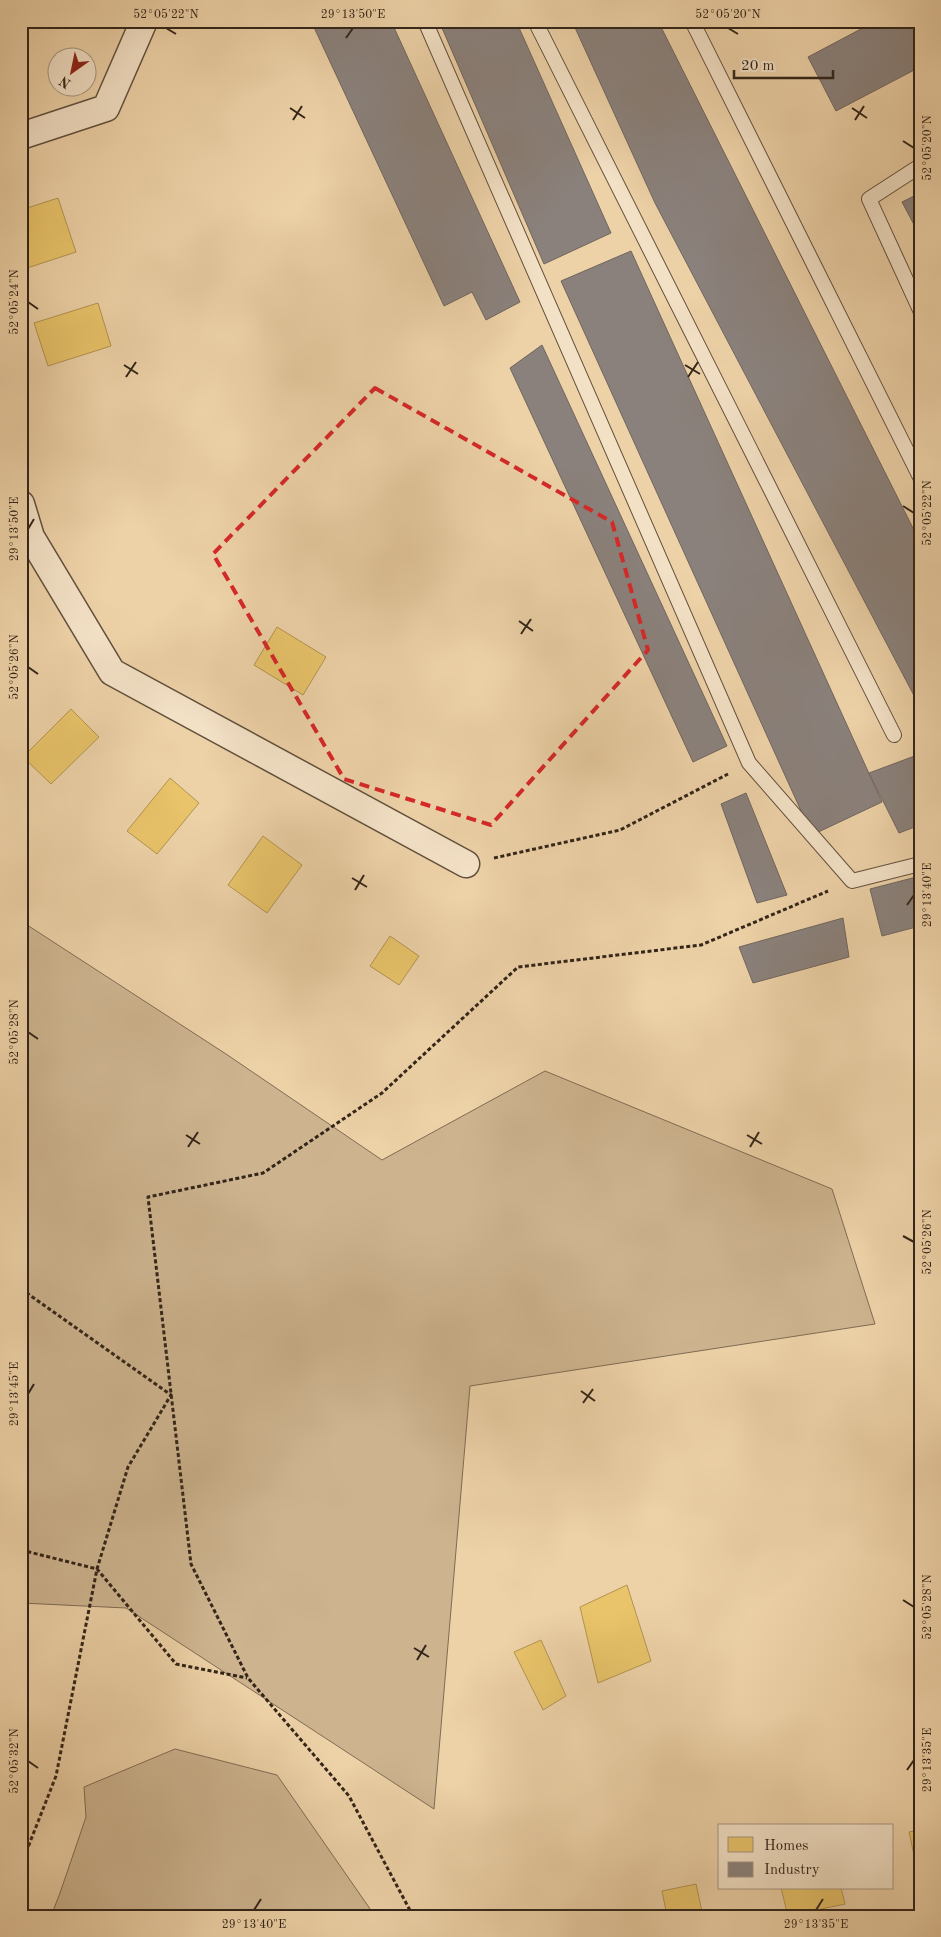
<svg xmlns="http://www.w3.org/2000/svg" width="941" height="1937" font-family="'Old Standard TT',serif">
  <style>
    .green { fill: #cdb48f; stroke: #806c54 }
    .homes { fill: #e9c46a; stroke: #b29452 }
    .industry { fill: #8a817c; stroke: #70655e }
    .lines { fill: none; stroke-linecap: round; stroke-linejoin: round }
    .lane-casing { stroke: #62503c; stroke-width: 16 }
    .street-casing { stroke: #62503c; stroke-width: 29 }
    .path { stroke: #332519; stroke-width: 3; stroke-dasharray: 4 2.5; stroke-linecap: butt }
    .lane { stroke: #f3e1c6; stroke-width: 14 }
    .street { stroke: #f3e1c6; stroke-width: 26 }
    .marked { fill: none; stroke: #d62828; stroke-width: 4; stroke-dasharray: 10 6; stroke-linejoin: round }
    .ticks { fill: none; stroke: #332519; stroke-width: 2 }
    .neatline { fill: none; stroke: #332519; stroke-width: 2 }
    .ticks-label { font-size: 12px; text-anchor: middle; fill: #332519 }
  </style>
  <rect width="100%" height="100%" fill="#edd1a7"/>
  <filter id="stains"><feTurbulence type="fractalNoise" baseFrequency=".004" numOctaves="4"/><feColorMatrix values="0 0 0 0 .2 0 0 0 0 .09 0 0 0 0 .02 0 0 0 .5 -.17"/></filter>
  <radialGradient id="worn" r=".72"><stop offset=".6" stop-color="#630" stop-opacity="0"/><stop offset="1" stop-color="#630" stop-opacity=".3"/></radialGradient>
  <g class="green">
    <polygon points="21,921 226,1054 382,1160 545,1071 832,1189 875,1324 470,1386 434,1809 126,1608 21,1603"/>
    <polygon points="175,1749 277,1775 375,1916 51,1916 60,1893 86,1817 84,1787"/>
  </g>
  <g class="homes">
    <polygon points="58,198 76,252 21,270 21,210"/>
    <polygon points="98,303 111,346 48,366 34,323"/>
    <polygon points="277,627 326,657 303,695 254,665"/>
    <polygon points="71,709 99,737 51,784 23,757"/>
    <polygon points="170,778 199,803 157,854 127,831"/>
    <polygon points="263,836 302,865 267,913 228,885"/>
    <polygon points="390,936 419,956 399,985 370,966"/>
    <polygon points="627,1585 651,1661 598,1683 580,1607"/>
    <polygon points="541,1640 566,1696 543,1710 514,1652"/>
    <polygon points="920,1830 920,1878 919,1878 909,1832"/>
    <polygon points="696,1884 703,1916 667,1916 662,1891"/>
    <polygon points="781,1888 841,1888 845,1904 788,1916"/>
  </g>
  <g class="industry">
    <polygon points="311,21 391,21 520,302 486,320 472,292 444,306"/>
    <polygon points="439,21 516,21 611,233 544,264"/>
    <polygon points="572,21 658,21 920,542 920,707 655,203"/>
    <polygon points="876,21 920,21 920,67 836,111 808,57"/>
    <polygon points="920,193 920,236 902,202"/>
    <polygon points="631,251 882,802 812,835 561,281"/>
    <polygon points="542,345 727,746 693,762 510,368"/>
    <polygon points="920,754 920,825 899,833 869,773"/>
    <polygon points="746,793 787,895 757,903 721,804"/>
    <polygon points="920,876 920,926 882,936 870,889"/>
    <polygon points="843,918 849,957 753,983 739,947"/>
  </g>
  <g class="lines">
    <g class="lane-casing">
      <g id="lane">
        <polyline points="425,21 749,763 852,881 920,864"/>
        <polyline points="535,21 894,735"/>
        <polyline points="692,21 920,477"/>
        <polyline points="920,166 869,199 920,310"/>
      </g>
    </g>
    <g class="street-casing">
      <g id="street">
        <polyline points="21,136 106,108 144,21"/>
        <polyline points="21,504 31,537 112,672 466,864"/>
      </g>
    </g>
    <g class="path">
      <polyline points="494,858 620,830 728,774"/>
      <polyline points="21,1289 171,1395 128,1467 97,1569 56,1776 21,1865"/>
      <polyline points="21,1550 97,1569 176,1664 247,1678"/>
      <polyline points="413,1916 349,1796 248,1678 191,1564 148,1197 263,1173 382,1093 518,967 701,945 828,891"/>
    </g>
    <use href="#lane" class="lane"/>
    <use href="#street" class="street"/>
  </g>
  <path class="marked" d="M 375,388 L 612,522 L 648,650 L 491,825 L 344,779 L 213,554 Z"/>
  <path class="ticks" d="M 166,28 L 176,34M 728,28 L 738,34M 346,38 L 353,28M 290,108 L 305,118M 852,108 L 867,118M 293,120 L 302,106M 855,120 L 864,106M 903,141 L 914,148M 28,302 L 38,309M 124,365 L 138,374M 685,365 L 700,374M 126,377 L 136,362M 688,377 L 698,362M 903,506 L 914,513M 28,529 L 34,519M 519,621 L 533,631M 521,634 L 531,619M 28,667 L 38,674M 352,878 L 367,887M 355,890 L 364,875M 907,905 L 914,895M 28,1032 L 38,1039M 186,1135 L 200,1144M 747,1135 L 762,1144M 188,1147 L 198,1132M 750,1147 L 759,1132M 903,1236 L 914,1242M 581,1391 L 595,1401M 28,1394 L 34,1384M 583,1403 L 593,1389M 903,1600 L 914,1607M 414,1648 L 429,1657M 417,1660 L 426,1645M 28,1761 L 38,1768M 907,1770 L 914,1760M 254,1910 L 261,1899M 816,1910 L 823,1899"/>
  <rect width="941" height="1937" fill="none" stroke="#edd1a7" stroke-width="55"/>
  <rect x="718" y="1824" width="175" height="65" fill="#f3e1c6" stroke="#a69681"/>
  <rect x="728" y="1837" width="25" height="15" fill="#e9c46a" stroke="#a69681"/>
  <text x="764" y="1850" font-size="15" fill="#332519">Homes</text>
  <rect x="728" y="1862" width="25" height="15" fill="#8a817c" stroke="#a69681"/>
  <text x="764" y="1874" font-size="15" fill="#332519">Industry</text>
  <g transform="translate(72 72) rotate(213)"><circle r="24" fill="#f3e1c6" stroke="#a69681"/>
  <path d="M0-4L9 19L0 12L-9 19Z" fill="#8f2418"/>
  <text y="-8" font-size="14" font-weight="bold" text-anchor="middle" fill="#332519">N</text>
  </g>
  <path d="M734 70v8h99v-8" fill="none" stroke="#332519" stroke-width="2.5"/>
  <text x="741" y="70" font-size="15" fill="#332519" stroke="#f3e1c6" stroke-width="4" paint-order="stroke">20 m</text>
  <rect x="28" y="28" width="886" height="1882" class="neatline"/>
  <g class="ticks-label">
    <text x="166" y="18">52°05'22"N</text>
    <text x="353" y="18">29°13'50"E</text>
    <text x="728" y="18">52°05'20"N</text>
    <text transform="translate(927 148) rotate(-90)" y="4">52°05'20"N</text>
    <text transform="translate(14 302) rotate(-90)" y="4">52°05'24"N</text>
    <text transform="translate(927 513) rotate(-90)" y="4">52°05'22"N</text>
    <text transform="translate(14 529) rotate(-90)" y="4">29°13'50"E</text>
    <text transform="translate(14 667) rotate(-90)" y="4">52°05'26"N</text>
    <text transform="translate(927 895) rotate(-90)" y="4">29°13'40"E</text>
    <text transform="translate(14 1032) rotate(-90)" y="4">52°05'28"N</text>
    <text transform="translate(927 1242) rotate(-90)" y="4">52°05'26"N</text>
    <text transform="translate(14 1394) rotate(-90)" y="4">29°13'45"E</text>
    <text transform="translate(927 1607) rotate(-90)" y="4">52°05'28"N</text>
    <text transform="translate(927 1760) rotate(-90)" y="4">29°13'35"E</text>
    <text transform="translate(14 1761) rotate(-90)" y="4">52°05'32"N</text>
    <text x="254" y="1928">29°13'40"E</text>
    <text x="816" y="1928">29°13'35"E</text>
  </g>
  <rect width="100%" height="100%" filter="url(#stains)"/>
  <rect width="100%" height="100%" fill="url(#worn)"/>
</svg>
